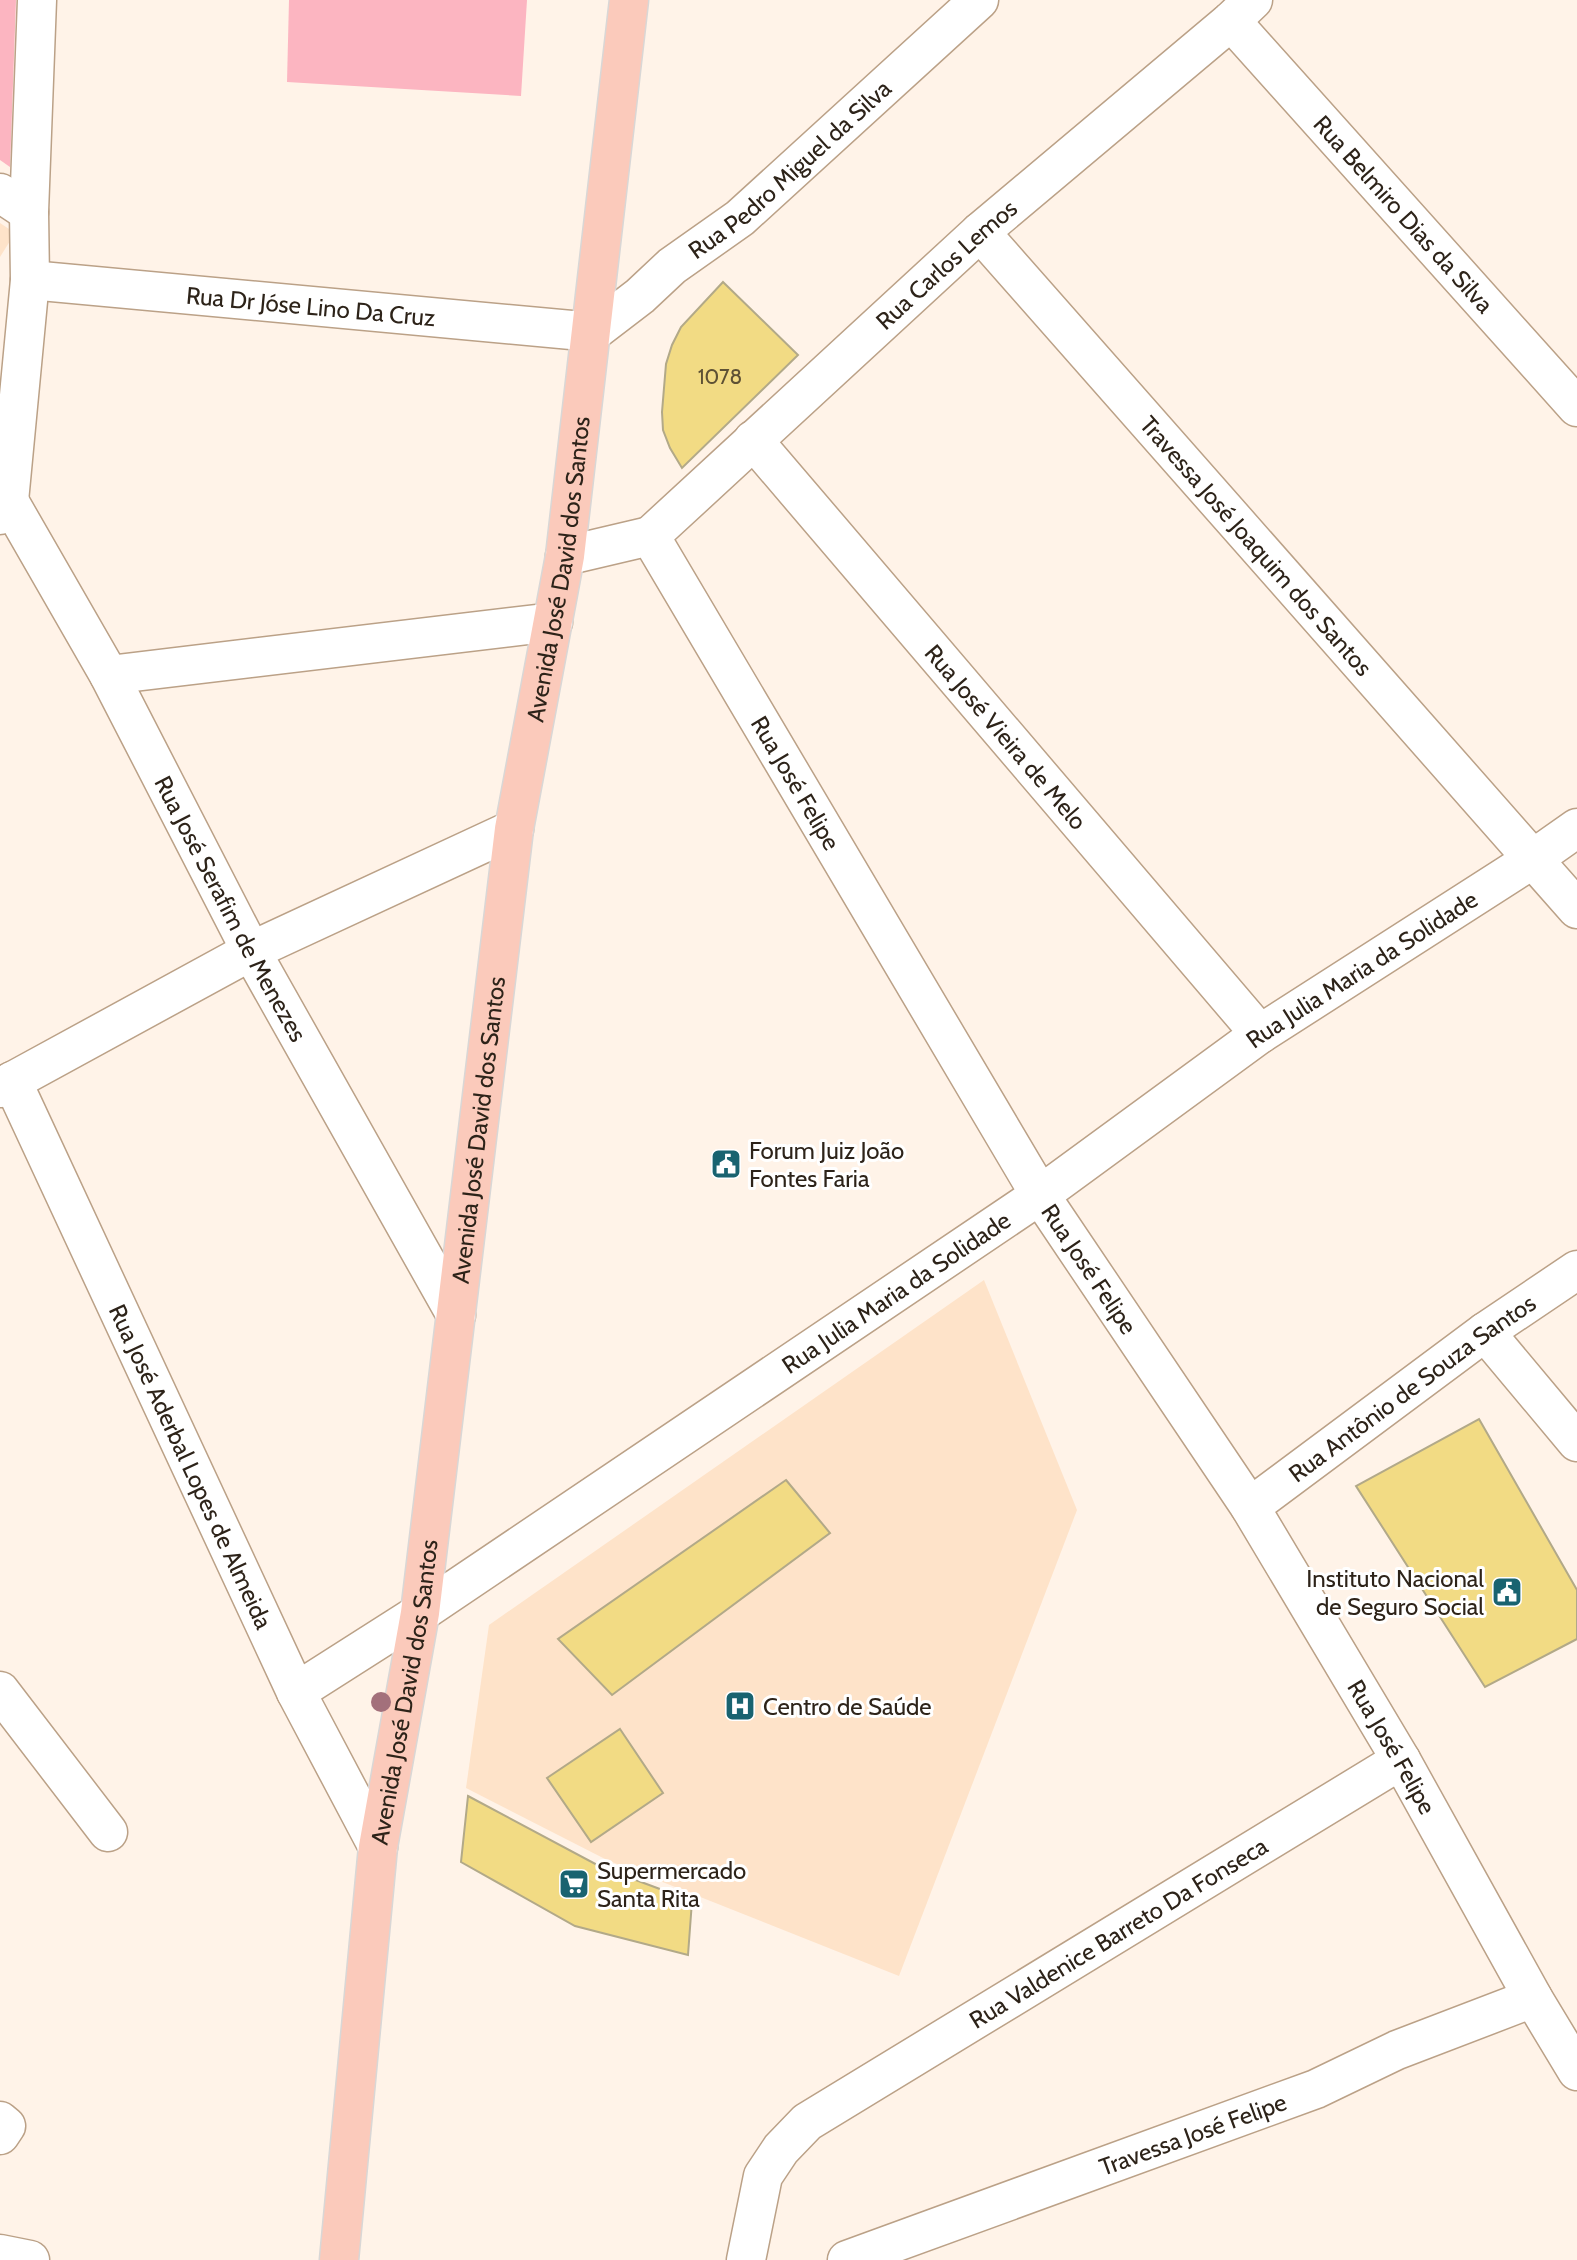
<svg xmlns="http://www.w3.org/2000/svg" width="1577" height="2260" font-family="Cabin,sans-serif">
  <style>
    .built { fill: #fee3c9 }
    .green { fill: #fcb5c1 }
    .building { fill: #f2db84; stroke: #b2a988; stroke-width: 2 }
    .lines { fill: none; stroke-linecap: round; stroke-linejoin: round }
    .minor-casing { stroke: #bba187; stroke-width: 41 }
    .major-casing { stroke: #d9d7d6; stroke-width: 41 }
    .minor { stroke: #fff; stroke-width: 38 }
    .major { stroke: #fbcabb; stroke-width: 38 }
    .tree { fill: #a3707b }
    .labels { text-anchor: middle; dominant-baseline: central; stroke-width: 6; stroke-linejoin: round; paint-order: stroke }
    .number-label { font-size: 21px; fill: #5e5134 }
    .street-label { font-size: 24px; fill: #2d2319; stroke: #fff }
    .poi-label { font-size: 24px; fill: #2d2319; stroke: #fff; text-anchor: start }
  </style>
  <rect width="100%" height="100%" fill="#fff3e8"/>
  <g class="built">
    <polygon points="0,223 15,233 0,257"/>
    <polygon points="984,1280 1077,1510 899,1976 607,1860 466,1788 489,1625"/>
  </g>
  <g class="green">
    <polygon points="0,0 16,0 10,167 0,160"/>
    <polygon points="289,0 527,0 521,96 287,82"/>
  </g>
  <g class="building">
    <polygon points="723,282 798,355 682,468 670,448 663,430 662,412 666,364 672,345 681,327"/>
    <polygon points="1479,1419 1577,1590 1577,1639 1485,1687 1356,1486"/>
    <polygon points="786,1480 830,1533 612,1695 558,1639"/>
    <polygon points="620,1729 663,1793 591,1842 547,1778"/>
    <polygon points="468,1796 601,1867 692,1901 688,1955 575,1926 461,1862"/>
  </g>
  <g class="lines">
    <g class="minor-casing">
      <g id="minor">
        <path id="s1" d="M 1231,21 L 1577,407"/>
        <polyline points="0,193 29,212"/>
        <path id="s2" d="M 980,232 L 1577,909"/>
        <path id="s3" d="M 30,280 L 593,332 L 640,296 L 672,266 L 740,218 L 979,0"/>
        <path id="s4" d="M 753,440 L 1260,1034"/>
        <path id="s5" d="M 9,501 L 109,675 L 251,951 L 456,1315"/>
        <polyline points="0,515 9,501 30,280 29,212 37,0"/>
        <path id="s6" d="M 650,536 L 980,232 L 1231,21 L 1253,0"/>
        <path id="s7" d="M 565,556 L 650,536 L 1040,1195 L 1250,1507 L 1401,1760 L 1533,1998 L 1577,2071"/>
        <polyline points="109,675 553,622"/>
        <path id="s8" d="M 12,1081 L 296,1692 L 378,1847"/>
        <polyline points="0,1088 251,951 514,829"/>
        <polyline points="1485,1332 1577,1442"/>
        <path id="s9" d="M 1250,1507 L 1485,1332 L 1577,1270"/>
        <polyline points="0,1691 108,1832"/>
        <path id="s10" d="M 296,1692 L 420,1613 L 1040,1195 L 1260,1034 L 1533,859 L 1577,828"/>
        <polyline points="0,2121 6,2126 0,2135"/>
        <polyline points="0,2254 30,2260"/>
        <path id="s11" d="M 746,2260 L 763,2176 L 781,2149 L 807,2122 L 1401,1760"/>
        <path id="s12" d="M 847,2260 L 1316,2089 L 1397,2050 L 1533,1998"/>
      </g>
    </g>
    <g class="major-casing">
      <g id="major">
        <path id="s13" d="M 339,2260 L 378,1847 L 420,1613 L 514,829 L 565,556 L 629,0"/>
      </g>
    </g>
    <use href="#minor" class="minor"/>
    <use href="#major" class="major"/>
  </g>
  <circle class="tree" cx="381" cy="1702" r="10"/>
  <defs>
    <g id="civic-square" transform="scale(1.575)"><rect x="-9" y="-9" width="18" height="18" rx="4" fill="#196370" stroke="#fff"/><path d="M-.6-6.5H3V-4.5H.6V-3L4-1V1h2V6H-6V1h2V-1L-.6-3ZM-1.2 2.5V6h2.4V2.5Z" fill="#fff"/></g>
    <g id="hospital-square" transform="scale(1.575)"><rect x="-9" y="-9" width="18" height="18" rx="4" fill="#196370" stroke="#fff"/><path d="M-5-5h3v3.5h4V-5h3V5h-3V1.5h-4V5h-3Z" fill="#fff"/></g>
    <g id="supermarket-square" transform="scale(1.575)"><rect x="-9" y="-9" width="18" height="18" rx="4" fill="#196370" stroke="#fff"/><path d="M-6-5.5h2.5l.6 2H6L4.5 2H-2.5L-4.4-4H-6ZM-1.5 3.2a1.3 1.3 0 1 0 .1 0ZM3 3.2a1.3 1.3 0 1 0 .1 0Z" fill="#fff"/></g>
  </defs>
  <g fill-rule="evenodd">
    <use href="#civic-square" x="726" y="1164"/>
    <use href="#civic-square" x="1507" y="1592"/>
    <use href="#hospital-square" x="740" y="1706"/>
    <use href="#supermarket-square" x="574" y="1884"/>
  </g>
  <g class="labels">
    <g class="number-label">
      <text x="720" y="376">1078</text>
    </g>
    <g class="street-label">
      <text stroke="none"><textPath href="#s3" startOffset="821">Rua Pedro Miguel da Silva</textPath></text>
      <text stroke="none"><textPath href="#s1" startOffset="259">Rua Belmiro Dias da Silva</textPath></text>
      <text stroke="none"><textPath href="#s6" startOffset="402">Rua Carlos Lemos</textPath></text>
      <text stroke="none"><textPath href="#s3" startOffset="282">Rua Dr Jóse Lino Da Cruz</textPath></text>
      <text stroke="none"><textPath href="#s2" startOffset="418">Travessa José Joaquim dos Santos</textPath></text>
      <text stroke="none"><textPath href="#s13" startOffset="1706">Avenida José David dos Santos</textPath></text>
      <text stroke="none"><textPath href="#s4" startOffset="390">Rua José Vieira de Melo</textPath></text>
      <text stroke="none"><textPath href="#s7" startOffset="374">Rua José Felipe</textPath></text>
      <text stroke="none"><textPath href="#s5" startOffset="464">Rua José Serafim de Menezes</textPath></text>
      <text stroke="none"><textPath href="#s10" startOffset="1288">Rua Julia Maria da Solidade</textPath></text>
      <text stroke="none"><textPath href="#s13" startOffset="1139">Avenida José David dos Santos</textPath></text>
      <text stroke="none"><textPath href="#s7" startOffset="942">Rua José Felipe</textPath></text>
      <text stroke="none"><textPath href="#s10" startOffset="721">Rua Julia Maria da Solidade</textPath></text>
      <text stroke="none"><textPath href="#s9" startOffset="201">Rua Antônio de Souza Santos</textPath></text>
      <text stroke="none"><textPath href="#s8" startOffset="425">Rua José Aderbal Lopes de Almeida</textPath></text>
      <text stroke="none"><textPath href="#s13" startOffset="572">Avenida José David dos Santos</textPath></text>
      <text stroke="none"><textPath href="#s7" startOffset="1508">Rua José Felipe</textPath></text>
      <text stroke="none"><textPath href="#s11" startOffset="520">Rua Valdenice Barreto Da Fonseca</textPath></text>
      <text stroke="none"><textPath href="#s12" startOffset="368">Travessa José Felipe</textPath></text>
    </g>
    <g class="poi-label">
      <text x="749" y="1150">Forum Juiz João<tspan x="749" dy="28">Fontes Faria</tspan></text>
      <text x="1484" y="1578" text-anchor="end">Instituto Nacional<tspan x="1484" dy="28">de Seguro Social</tspan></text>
      <text x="763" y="1706">Centro de Saúde</text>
      <text x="597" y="1870">Supermercado<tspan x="597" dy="28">Santa Rita</tspan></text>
    </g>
  </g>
</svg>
